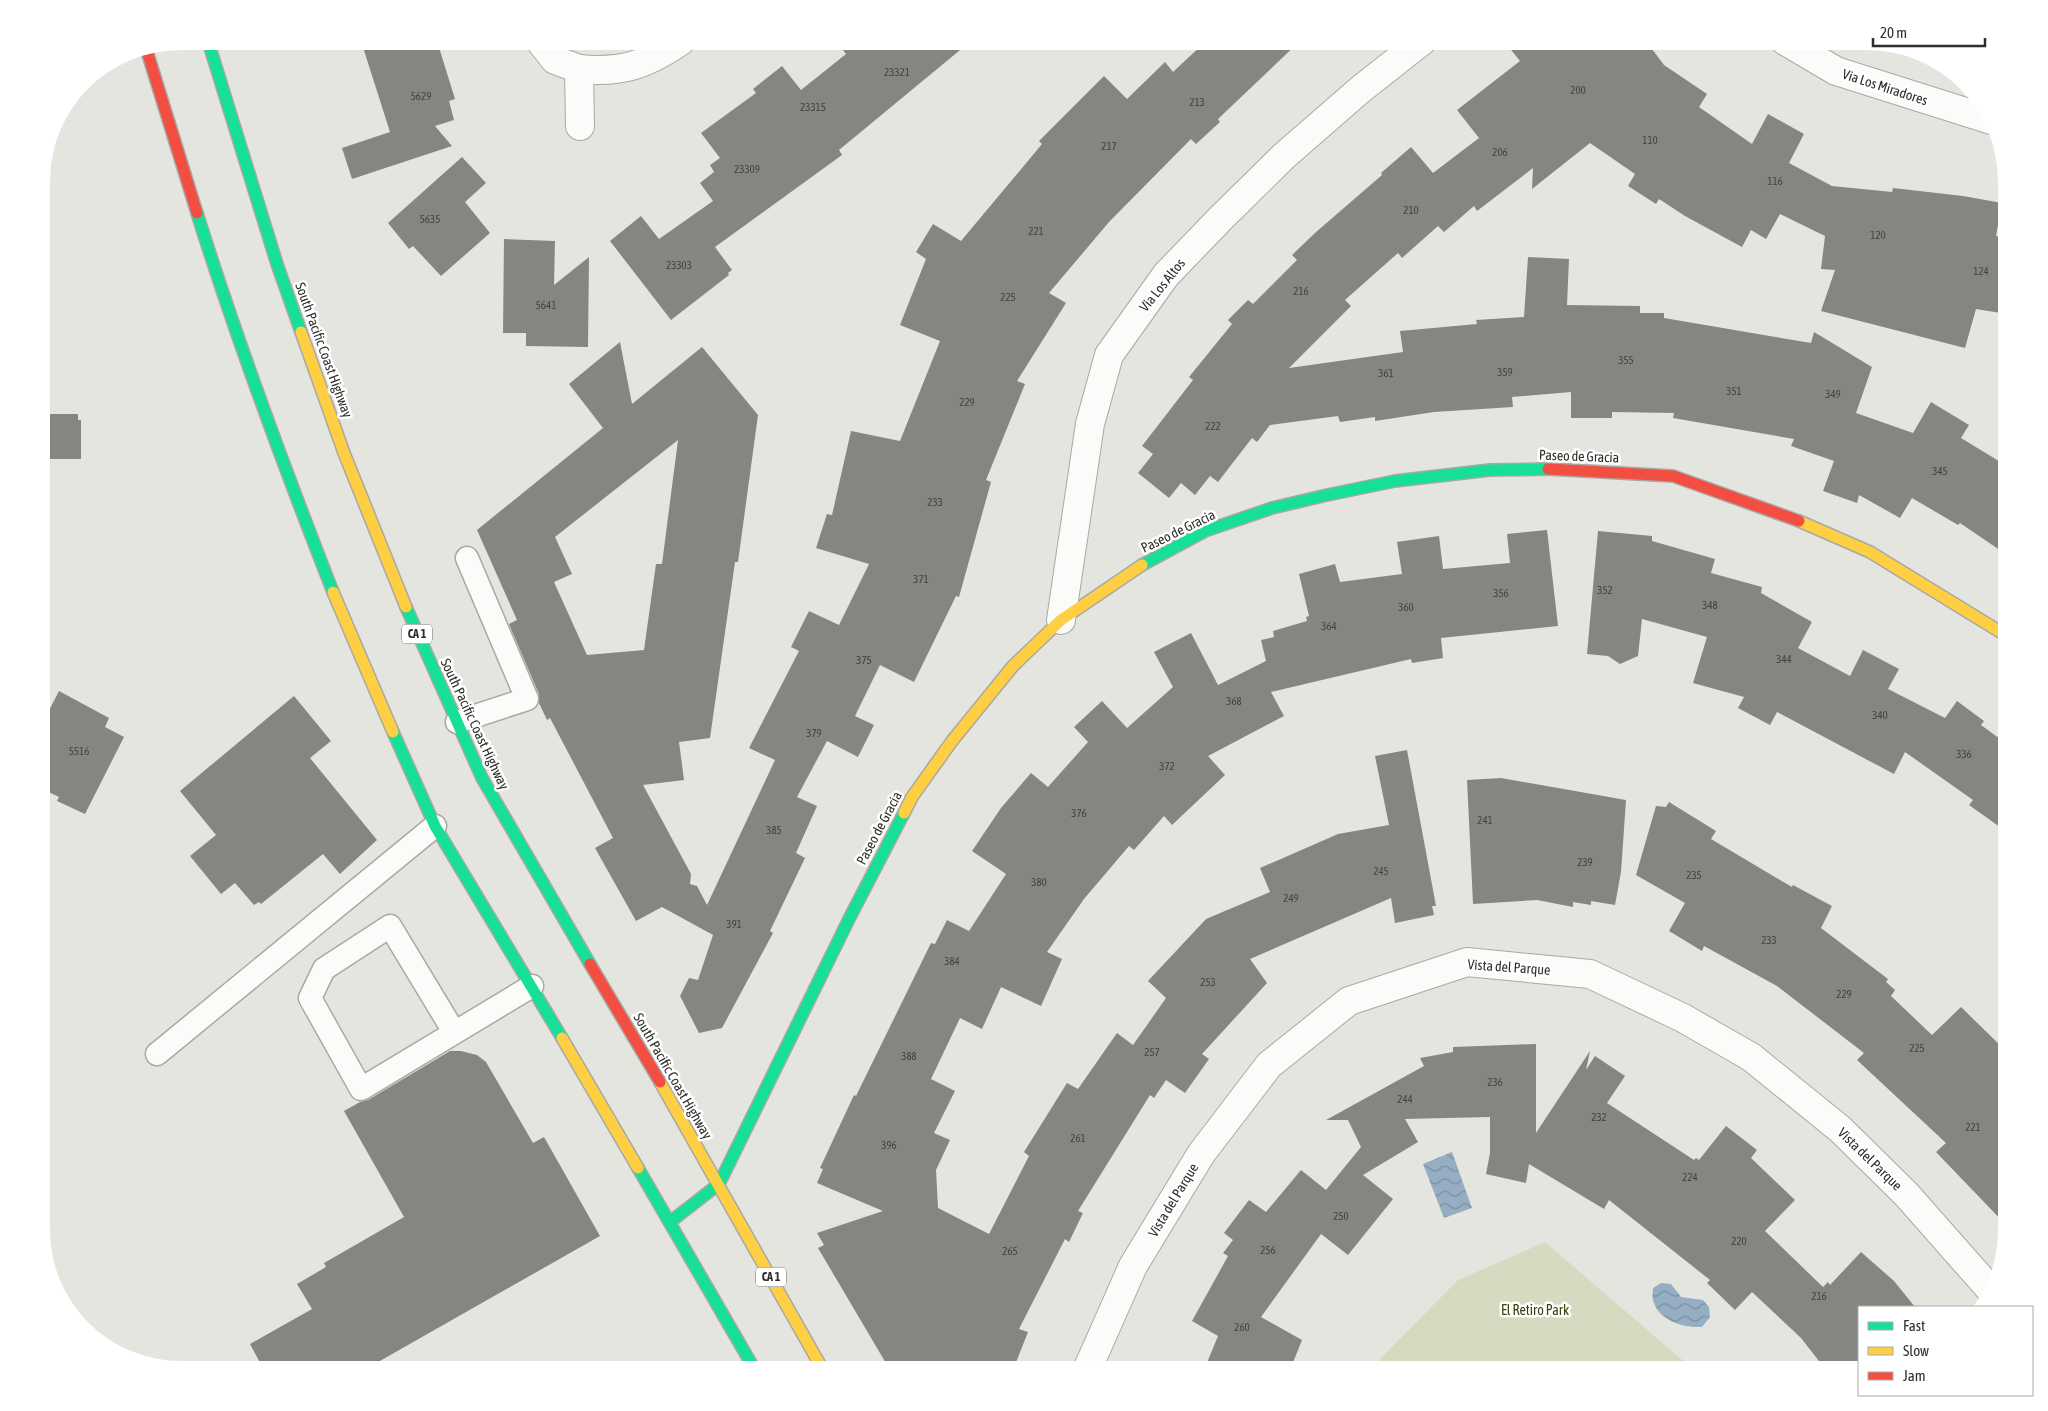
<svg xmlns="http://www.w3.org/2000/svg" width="2048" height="1411" font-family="'Asap Condensed',sans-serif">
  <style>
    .park { fill: #d6dac1 }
    .water { fill: url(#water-waves) }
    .building { fill: #858682; fill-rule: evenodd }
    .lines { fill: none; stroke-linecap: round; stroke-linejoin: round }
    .lane-casing { stroke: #a8a8a5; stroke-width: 25 }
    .street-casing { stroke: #a8a8a5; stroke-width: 30 }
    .fast-casing { stroke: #a8a8a5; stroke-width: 14 }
    .slow-casing { stroke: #a8a8a5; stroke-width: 14 }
    .jam-casing { stroke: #a8a8a5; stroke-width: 14 }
    .lane { stroke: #fbfbfa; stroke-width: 22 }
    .street { stroke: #fbfbfa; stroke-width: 28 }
    .fast { stroke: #16e098; stroke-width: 11 }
    .slow { stroke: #ffcf43; stroke-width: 11 }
    .jam { stroke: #f24e42; stroke-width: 11 }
    .labels { text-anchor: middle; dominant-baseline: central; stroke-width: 5; stroke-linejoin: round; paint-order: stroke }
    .number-label { font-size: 11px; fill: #434440 }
    .shield { fill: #fff; stroke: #6c6d6a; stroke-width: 1 }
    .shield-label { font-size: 12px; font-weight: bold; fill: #2d2e2a }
    .street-label { font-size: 14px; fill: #2d2e2a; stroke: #fff }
    .park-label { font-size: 14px; fill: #3a400a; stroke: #fff }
  </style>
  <defs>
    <pattern id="water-waves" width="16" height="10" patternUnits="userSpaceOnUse" patternTransform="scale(1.25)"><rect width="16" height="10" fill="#96aec3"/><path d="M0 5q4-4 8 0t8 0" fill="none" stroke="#7b8e9f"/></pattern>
  </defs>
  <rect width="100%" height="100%" fill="#e5e5e0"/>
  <polygon class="park" points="1545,1242 1694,1370 1377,1370 1378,1361 1458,1280"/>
  <g class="water">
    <polygon points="1452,1152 1472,1208 1444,1218 1423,1164"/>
    <path d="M 1661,1283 L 1671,1284 L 1681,1297 L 1703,1300 L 1709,1307 L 1710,1317 L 1702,1327 C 1684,1328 1658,1321 1653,1300 C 1652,1297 1653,1291 1653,1288 Z"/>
  </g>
  <g class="building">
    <polygon points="361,41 437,41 455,99 449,101 454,120 435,126 452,146 352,179 342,148 390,132"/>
    <polygon points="836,41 971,41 839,150 842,155 715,247 732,270 728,273 729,275 671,320 610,241 641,216 659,239 713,201 700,183 714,172 710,165 720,158 701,133 756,93 753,89 782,66 801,90 846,54"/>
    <path d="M 1206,41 L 1300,41 L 1218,119 L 1220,122 L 1196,144 L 1191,139 L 1109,222 L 1049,293 L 1066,303 L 1017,381 L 1025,384 L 986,480 L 991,482 L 959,597 L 956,596 L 914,682 L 880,665 L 855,716 L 874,725 L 858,757 L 827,741 L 797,797 L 817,806 L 796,853 L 805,858 L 770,931 L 773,933 L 722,1028 L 699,1033 L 680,996 L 689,978 L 698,980 L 713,935 L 662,907 L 636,921 L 595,848 L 613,838 L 550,718 L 547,720 L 539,703 L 539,694 L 509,624 L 517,620 L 477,530 L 603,428 L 569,384 L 620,342 L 632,404 L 702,347 L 758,415 L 738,562 L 735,562 L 710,738 L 679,742 L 684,780 L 643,785 L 691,874 L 690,884 L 697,886 L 707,905 L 775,760 L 749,748 L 799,651 L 791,647 L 809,611 L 839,625 L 869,564 L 816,548 L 827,514 L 832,515 L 851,431 L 900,441 L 940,341 L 900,325 L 926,259 L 916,252 L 933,224 L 961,241 L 1042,144 L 1039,141 L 1104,76 L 1127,99 L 1165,62 L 1173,72 ZM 678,440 L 662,564 L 656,564 L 644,650 L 587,655 L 554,582 L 572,574 L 555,537 Z"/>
    <polygon points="1504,41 1646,41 1664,65 1707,94 1699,107 1752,144 1768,114 1804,134 1789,163 1832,186 1892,192 1893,188 1963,196 2002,203 1996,236 2007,239 2007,314 1976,309 1965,348 1821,311 1835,270 1821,269 1825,236 1780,214 1766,239 1751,230 1742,247 1685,216 1659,199 1656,204 1628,186 1635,174 1590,143 1532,189 1533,168 1477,211 1474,206 1444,232 1438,226 1402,258 1398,253 1345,300 1351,306 1289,368 1403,352 1400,331 1477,324 1476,320 1524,317 1528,257 1569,259 1567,305 1640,306 1640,313 1664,313 1664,318 1811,343 1814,332 1872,367 1856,413 1913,433 1931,402 1969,425 1961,438 2007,466 2007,555 1960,523 1958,525 1912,498 1900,518 1859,495 1857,503 1823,491 1834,461 1791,446 1794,439 1673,418 1674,413 1612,412 1612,418 1571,418 1571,392 1512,397 1513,407 1434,412 1375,421 1375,417 1340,422 1338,416 1270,425 1257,442 1252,438 1218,482 1210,476 1195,495 1181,483 1169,498 1138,473 1153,454 1142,446 1193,380 1189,377 1232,324 1228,320 1248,300 1253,304 1297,260 1292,255 1315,233 1382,175 1381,173 1411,147 1433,173 1479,138 1457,110 1520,61"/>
    <polygon points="462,157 486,183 465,202 490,233 441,276 413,246 409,249 388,223"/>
    <polygon points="504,239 555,241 554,285 589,257 588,347 526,346 526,333 503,333"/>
    <polygon points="42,414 78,414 78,420 81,420 81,459 42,459"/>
    <polygon points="1547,530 1558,626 1441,638 1443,658 1412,663 1411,659 1271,692 1284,716 1208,756 1225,775 1172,825 1164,816 1134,850 1129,846 1084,899 1047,952 1062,959 1041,1006 1001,987 982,1029 960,1018 931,1079 955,1091 934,1133 950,1140 936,1170 938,1208 989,1234 1029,1156 1024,1152 1067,1083 1078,1089 1117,1033 1133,1045 1166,998 1148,981 1206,919 1270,892 1260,868 1338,834 1389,825 1375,756 1407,750 1436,906 1432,906 1434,915 1395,923 1391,898 1250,959 1267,983 1202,1054 1209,1059 1185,1093 1166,1080 1154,1098 1150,1095 1078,1211 1083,1213 1069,1242 1065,1239 1019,1329 1028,1332 1013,1370 890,1370 818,1248 824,1245 817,1233 883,1211 817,1183 823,1169 820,1168 854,1095 856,1096 931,943 935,944 947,920 969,931 1006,874 972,851 1001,808 1031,773 1048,787 1088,742 1074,727 1102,701 1127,728 1173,687 1154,652 1191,633 1218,685 1266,661 1261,640 1274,637 1273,631 1307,621 1306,617 1309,616 1299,574 1335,564 1340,582 1402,574 1397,542 1439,536 1443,569 1510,563 1507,534"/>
    <polygon points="1598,531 1652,536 1652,541 1715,559 1711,573 1762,587 1761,593 1812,622 1798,648 1850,676 1863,650 1899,669 1888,689 1945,718 1957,701 1984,721 1981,725 2007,744 2007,832 1969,805 1973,800 1905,752 1894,774 1777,712 1770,725 1738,708 1744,697 1693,683 1707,637 1642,619 1638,656 1620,664 1608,656 1587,654"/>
    <polygon points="59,691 109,718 105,727 124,737 85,814 57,801 59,797 42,789 42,724"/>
    <polygon points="294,696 331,741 310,758 377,840 340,874 323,854 261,904 259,902 254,905 235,883 221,894 190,856 216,835 180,791"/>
    <polygon points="1501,778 1626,800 1621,872 1615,905 1591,901 1591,905 1573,902 1573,907 1537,900 1473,904 1467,780"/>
    <polygon points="1669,802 1716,831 1711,839 1792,887 1793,885 1832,906 1821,928 1888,979 1886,982 1895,990 1891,996 1932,1035 1961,1007 2007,1052 2007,1226 1936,1152 1946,1143 1857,1060 1864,1053 1777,986 1704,946 1702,951 1669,931 1685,903 1636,875 1656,806 1666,807"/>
    <polygon points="1536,1044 1536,1133 1590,1051 1586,1070 1595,1056 1625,1076 1607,1103 1694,1160 1696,1158 1699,1160 1726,1126 1757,1150 1751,1158 1795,1200 1765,1231 1823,1287 1828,1282 1830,1285 1861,1252 1894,1281 1915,1307 1859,1307 1859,1370 1826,1370 1801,1338 1752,1292 1735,1310 1707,1283 1710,1280 1609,1200 1604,1209 1529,1164 1526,1183 1486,1174 1490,1153 1490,1117 1405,1119 1418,1142 1363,1175 1393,1199 1348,1255 1321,1234 1261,1317 1302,1340 1290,1370 1204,1370 1218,1336 1192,1321 1228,1256 1223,1253 1233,1240 1224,1233 1249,1200 1266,1212 1301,1170 1326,1190 1361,1147 1348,1120 1326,1120 1424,1066 1420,1058 1453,1052 1453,1047"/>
    <polygon points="450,1051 461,1051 477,1055 486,1062 533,1143 544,1137 600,1236 364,1370 264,1370 250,1344 312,1309 297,1284 326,1267 324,1263 404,1217 344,1111 360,1102 368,1100"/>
  </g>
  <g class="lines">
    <g class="lane-casing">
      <g id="lane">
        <polyline points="457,722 527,699 467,558"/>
        <polyline points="454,1032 390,926 324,969 310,998 361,1089 532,986"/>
        <polyline points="157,1054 435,826"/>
      </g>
    </g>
    <g class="street-casing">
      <g id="street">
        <polyline points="540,41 555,60 579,69 580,126"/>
        <polyline points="1785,41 1836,71 1991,120"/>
        <path d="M 579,69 C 622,73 646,65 681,41"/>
        <polyline points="1061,620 1090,424 1109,355 1166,275 1220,219 1284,156 1361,89 1422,41"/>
        <polyline points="1087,1370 1133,1266 1201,1154 1269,1065 1349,1001 1467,962 1590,974 1683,1018 1751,1057 1840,1129 1906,1194 1989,1288"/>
      </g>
    </g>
    <g class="fast-casing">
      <g id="fast">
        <polyline points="208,41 277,264 301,332"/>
        <path d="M 197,213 C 237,341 284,467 333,592"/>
        <polyline points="1142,565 1205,531 1272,508 1327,495 1395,481 1490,470 1548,469"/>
        <polyline points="406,607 482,778 590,964"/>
        <polyline points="393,732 435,826 562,1038"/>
        <polyline points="638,1168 755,1370"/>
        <polyline points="670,1222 719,1184 850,917 904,813"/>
      </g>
    </g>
    <g class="slow-casing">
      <g id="slow">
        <polyline points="301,332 344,453 406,607"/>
        <polyline points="1799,521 1870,552 2007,636"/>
        <polyline points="333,592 393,732"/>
        <polyline points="904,813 912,797 952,741 1013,666 1061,620 1142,565"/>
        <polyline points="562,1038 638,1168"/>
        <polyline points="660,1082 823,1370"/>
      </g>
    </g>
    <g class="jam-casing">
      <g id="jam">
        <polyline points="146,48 197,213"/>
        <polyline points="1548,469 1673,476 1799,521"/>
        <polyline points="590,964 660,1082"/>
      </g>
    </g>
    <use href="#lane" class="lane"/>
    <use href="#street" class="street"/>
    <use href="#fast" class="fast"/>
    <use href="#slow" class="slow"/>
    <use href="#jam" class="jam"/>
  </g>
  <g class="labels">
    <g class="number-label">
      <text x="897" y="72">23321</text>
      <text x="1578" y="90">200</text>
      <text x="421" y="96">5629</text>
      <text x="1197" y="102">213</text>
      <text x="813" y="107">23315</text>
      <text x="1650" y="140">110</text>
      <text x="1109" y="146">217</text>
      <text x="1500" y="152">206</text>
      <text x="747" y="169">23309</text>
      <text x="1775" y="181">116</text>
      <text x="1411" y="210">210</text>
      <text x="430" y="219">5635</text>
      <text x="1036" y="231">221</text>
      <text x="1878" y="235">120</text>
      <text x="679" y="265">23303</text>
      <text x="1981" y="271">124</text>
      <text x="1301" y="291">216</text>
      <text x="1008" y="297">225</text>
      <text x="546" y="305">5641</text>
      <text x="1626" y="360">355</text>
      <text x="1505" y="372">359</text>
      <text x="1386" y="373">361</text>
      <text x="1734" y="391">351</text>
      <text x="1833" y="394">349</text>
      <text x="967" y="402">229</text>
      <text x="1213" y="426">222</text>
      <text x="1940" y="471">345</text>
      <text x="935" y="502">233</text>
      <text x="921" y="579">371</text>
      <text x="1605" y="590">352</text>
      <text x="1501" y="593">356</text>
      <text x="1710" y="605">348</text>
      <text x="1406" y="607">360</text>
      <text x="1329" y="626">364</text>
      <text x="1784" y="659">344</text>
      <text x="864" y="660">375</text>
      <text x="1234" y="701">368</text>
      <text x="1880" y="715">340</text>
      <text x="814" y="733">379</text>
      <text x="79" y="751">5516</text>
      <text x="1964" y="754">336</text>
      <text x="1167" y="766">372</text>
      <text x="1079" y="813">376</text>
      <text x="1485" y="820">241</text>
      <text x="774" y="830">385</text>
      <text x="1585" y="862">239</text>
      <text x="1381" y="871">245</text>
      <text x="1694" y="875">235</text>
      <text x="1039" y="882">380</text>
      <text x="1291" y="898">249</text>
      <text x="734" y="924">391</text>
      <text x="1769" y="940">233</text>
      <text x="952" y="961">384</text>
      <text x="1208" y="982">253</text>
      <text x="1844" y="994">229</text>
      <text x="1917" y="1048">225</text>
      <text x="1152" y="1052">257</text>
      <text x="909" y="1056">388</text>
      <text x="1495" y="1082">236</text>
      <text x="1405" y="1099">244</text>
      <text x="1599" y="1117">232</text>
      <text x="1973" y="1127">221</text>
      <text x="1078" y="1138">261</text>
      <text x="889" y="1145">396</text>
      <text x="1690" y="1177">224</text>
      <text x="1341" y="1216">250</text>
      <text x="1739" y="1241">220</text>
      <text x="1268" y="1250">256</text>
      <text x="1010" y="1251">265</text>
      <text x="1819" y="1296">216</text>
      <text x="1242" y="1327">260</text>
    </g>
    <g class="shield">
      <rect x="402" y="624.5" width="30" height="19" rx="4"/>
      <rect x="756" y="1267.5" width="30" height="19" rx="4"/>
    </g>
    <g class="shield-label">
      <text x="417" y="634">CA 1</text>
      <text x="771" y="1277">CA 1</text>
    </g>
    <g class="street-label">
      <text transform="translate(1885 87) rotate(18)">Via Los Miradores</text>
      <text transform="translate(1162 285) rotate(-51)">Via Los Altos</text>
      <text transform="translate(324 350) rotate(70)">South Pacific Coast Highway</text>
      <text transform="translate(1579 456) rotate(2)">Paseo de Gracia</text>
      <text transform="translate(1178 531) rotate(-26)">Paseo de Gracia</text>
      <text transform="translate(475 724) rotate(65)">South Pacific Coast Highway</text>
      <text transform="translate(879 828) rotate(-62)">Paseo de Gracia</text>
      <text transform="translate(1509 967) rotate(4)">Vista del Parque</text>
      <text transform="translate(673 1076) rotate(60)">South Pacific Coast Highway</text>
      <text transform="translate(1870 1159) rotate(44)">Vista del Parque</text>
      <text transform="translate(1173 1200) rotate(-59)">Vista del Parque</text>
    </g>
    <g class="park-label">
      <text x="1535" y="1310">El Retiro Park</text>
    </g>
  </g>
  <path d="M0 0H2048V1411H0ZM181 50H1867A131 131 0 0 1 1998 181V1230A131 131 0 0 1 1867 1361H181A131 131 0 0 1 50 1230V181A131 131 0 0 1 181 50Z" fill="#fff" fill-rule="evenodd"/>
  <rect x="1858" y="1306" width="175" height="90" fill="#ffffff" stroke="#ababaa"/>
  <rect x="1868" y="1322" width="25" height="8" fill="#16e098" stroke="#ababaa"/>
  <text x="1903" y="1331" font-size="15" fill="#2d2e2a">Fast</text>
  <rect x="1868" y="1347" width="25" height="8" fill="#ffcf43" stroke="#ababaa"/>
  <text x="1903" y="1356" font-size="15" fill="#2d2e2a">Slow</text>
  <rect x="1868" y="1372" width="25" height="8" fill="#f24e42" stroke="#ababaa"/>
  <text x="1903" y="1381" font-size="15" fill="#2d2e2a">Jam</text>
  <path d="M1873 38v8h112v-8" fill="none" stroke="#2d2e2a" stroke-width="2.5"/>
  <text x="1880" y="38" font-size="15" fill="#2d2e2a" stroke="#ffffff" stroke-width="4" paint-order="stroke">20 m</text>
</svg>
